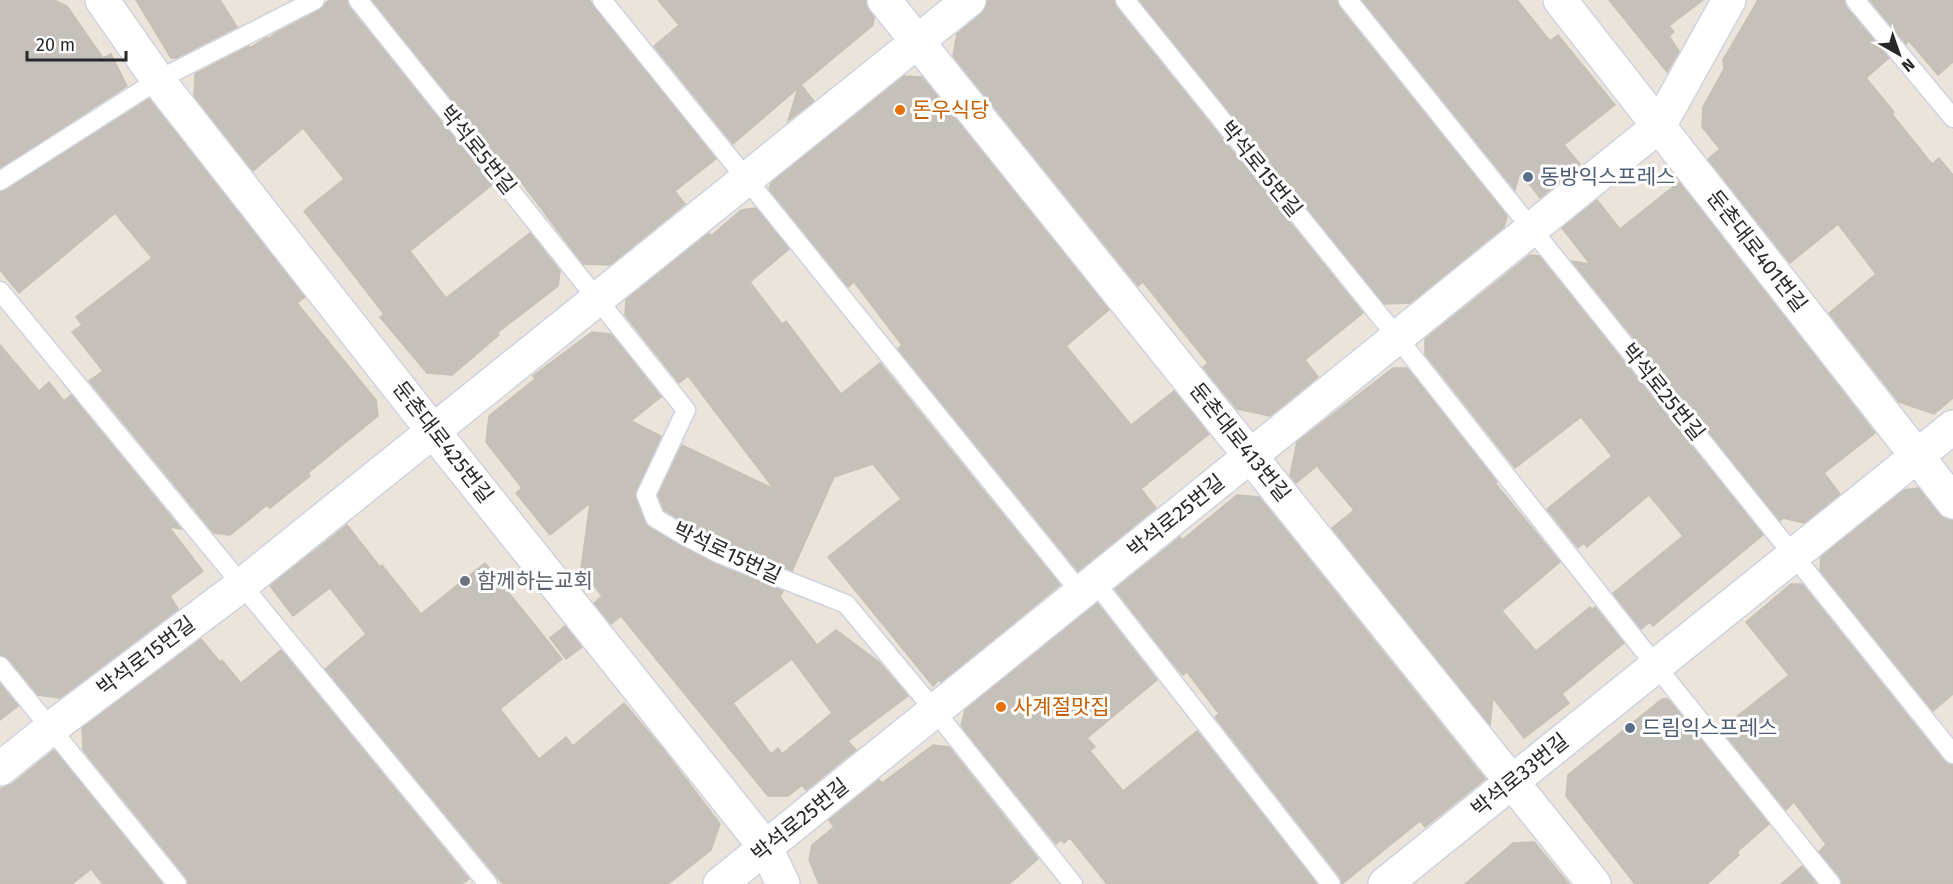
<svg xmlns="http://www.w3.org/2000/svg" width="1953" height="884" font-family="'Fira Sans','Noto Sans KR',sans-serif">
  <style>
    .building { fill: #c5c1ba; stroke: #c5c0b4; stroke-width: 1.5; fill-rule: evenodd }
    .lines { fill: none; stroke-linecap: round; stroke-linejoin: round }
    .lane-casing { stroke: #d0d2e0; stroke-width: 21 }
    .street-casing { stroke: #d0d2e0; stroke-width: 36 }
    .lane { stroke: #fff; stroke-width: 18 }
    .street { stroke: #fff; stroke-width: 33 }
    .food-dot { fill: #e8710a; stroke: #fff; stroke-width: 2 }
    .service-dot { fill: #5c6f8a; stroke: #fff; stroke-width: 2 }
    .worship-dot { fill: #6b7280; stroke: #fff; stroke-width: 2 }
    .labels { text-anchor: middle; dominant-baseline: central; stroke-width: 6; stroke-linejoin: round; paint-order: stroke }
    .food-label { font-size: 21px; fill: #c56008; stroke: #fff; text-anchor: start }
    .street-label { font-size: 21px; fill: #282828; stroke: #fff }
    .service-label { font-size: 21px; fill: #4e5e75; stroke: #fff; text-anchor: start }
    .worship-label { font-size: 21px; fill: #5b616d; stroke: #fff; text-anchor: start }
  </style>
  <rect width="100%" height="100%" fill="#eae4da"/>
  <g class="building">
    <polygon points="0,0 54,0 67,6 103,58 111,54 127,86 0,168"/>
    <polygon points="136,0 220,0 237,27 176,58 171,58"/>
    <polygon points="329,0 347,0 349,7 492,185 410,251 446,298 530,233 560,271 558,286 497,333 499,335 452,375 427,373 380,317 384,314 304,211 344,179 303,128 253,171 194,96 195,74 249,46 250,48 267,37 268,39 274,34 320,10"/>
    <polygon points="372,0 589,0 716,159 675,191 685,204 610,265 583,264 513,171 509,171"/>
    <polygon points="658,0 866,0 869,11 874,17 873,25 801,85 814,101 788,121 798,88 733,144 654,46 679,25"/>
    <polygon points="987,0 1114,0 1116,7 1363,313 1305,360 1318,377 1270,416 1237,409 1203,367 1208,363 1143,282 1138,286 953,56 957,34 981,14 986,7"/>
    <polygon points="1139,0 1337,0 1339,7 1507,216 1504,227 1410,303 1384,304"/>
    <polygon points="1362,0 1517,0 1550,41 1558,35 1615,105 1564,145 1580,164 1573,169 1574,170 1540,198 1520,172 1515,190"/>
    <polygon points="1609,0 1703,0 1669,26 1674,32 1669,36 1679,51 1667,72"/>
    <polygon points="1758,0 1844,0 1846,7 1889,58 1866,78 1894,112 1892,114 1932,164 1939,158 1953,175 1953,398 1934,414 1899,402 1829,313 1876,274 1838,224 1790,263 1708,159 1720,149 1702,127 1703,107 1724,69 1723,60"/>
    <polygon points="1870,0 1953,0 1953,62 1938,75 1909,41 1906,44"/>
    <polygon points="904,76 922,77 1109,310 1066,346 1131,425 1174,391 1209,434 1141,489 1156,508 1078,571 898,349 902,345 854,282 848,287 769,189 771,183"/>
    <polygon points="149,99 305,297 297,303 376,400 378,416 308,473 310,476 270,508 267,505 230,535 214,533 89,381 103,371 72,332 82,325 76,317 152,258 115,213 19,293 0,270 0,192 6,190"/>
    <polygon points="1679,182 1875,433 1824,473 1840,494 1804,523 1783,518 1780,521 1572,261 1590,264 1562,228 1597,200 1620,229"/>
    <polygon points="756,208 789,249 750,282 782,324 786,321 841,394 880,363 1060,585 941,682 939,680 933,686 828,557 901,499 873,464 834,477 792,571 725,544 690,526 664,510 658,495 682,445 774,489 688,376 679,383 625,315 626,300 709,233 711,236 741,210"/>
    <polygon points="1530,255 1539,256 1763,535 1653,626 1650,622 1641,629 1613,593 1683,536 1649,495 1587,547 1584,543 1578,548 1547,509 1612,456 1581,417 1515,468 1425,354 1425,339"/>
    <path d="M 592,332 L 611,334 L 661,397 L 631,421 L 661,436 L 635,494 L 645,522 L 649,527 L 715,564 L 783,591 L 780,597 L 817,645 L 836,630 L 879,662 L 908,696 L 848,741 L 856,750 L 806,790 L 802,785 L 788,796 L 768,796 L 621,616 L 611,624 L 594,603 L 602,596 L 581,569 L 590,503 L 550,535 L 516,493 L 522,488 L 486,442 L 489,416 L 535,379 L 533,376 ZM 792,659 L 832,713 L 782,754 L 778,748 L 771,754 L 733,703 Z"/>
    <polygon points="0,345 39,391 49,382 64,401 71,395 181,529 169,527 203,571 170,596 178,609 60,698 38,695 9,659 0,655"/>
    <polygon points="1393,368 1407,368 1497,482 1495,483 1560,562 1502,611 1536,651 1590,607 1592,610 1595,607 1624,643 1562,694 1569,703 1524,738 1493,698 1490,725 1332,528 1354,510 1317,466 1296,483 1290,476 1297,442"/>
    <polygon points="1918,488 1939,514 1945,519 1953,520 1953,694 1933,711 1820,571 1821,557 1904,490"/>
    <polygon points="1237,495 1259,497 1485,779 1425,827 1420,821 1342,884 1340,877 1215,717 1219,714 1187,672 1183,675 1175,666 1115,589 1180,537 1182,540"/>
    <polygon points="347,525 380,567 382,565 421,614 485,563 562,659 500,709 539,759 566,737 573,746 624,703 663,749 720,824 711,850 668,884 503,884 325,669 366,634 330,588 293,616 270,586"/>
    <polygon points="1791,584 1802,584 1944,761 1953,765 1953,884 1842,884 1840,877 1819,852 1826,844 1794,802 1786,810 1721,729 1789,675 1746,622"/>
    <polygon points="1097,603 1157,680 1087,738 1095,747 1090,751 1123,791 1197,731 1317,884 1107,884 1070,838 1064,843 1061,840 1056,844 961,726 965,710"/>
    <polygon points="565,626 582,647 566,659 550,638"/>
    <polygon points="201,639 220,662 222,660 241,683 281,650 469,879 462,884 188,884 186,877 83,750 82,728"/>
    <polygon points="0,684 18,706 0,720"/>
    <polygon points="1662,699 1668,699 1769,824 1737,852 1739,855 1707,884 1635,884 1566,796 1568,775"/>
    <polygon points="933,745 949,747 1038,859 1009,884 819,884 809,860 812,845 834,827 829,820 879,780 882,783"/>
    <polygon points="53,751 55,751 163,884 103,884 91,869 72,884 0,884 0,789 12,784"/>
    <polygon points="1534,842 1569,884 1465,884 1513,843"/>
    <polygon points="1802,866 1817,884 1781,884"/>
  </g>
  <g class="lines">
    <g class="lane-casing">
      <g id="lane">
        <polyline points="358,0 686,410 646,495 655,518 685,536 720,554 846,604 935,711 1073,884"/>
        <polyline points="602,0 1081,593"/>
        <polyline points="1125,0 1397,337 1656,666 1831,884"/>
        <polyline points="1348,0 1953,754"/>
        <polyline points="1855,0 1953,118"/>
        <polyline points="0,181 158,80 315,0"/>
        <polyline points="0,291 488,884"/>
        <polyline points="1095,582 1331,884"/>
        <polyline points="0,666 177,884"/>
      </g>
    </g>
    <g class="street-casing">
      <g id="street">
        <polyline points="102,0 158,80 433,431 766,848 783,884"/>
        <polyline points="884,0 1594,884"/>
        <polyline points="1560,0 1953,502"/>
        <polyline points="0,769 50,729 243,584 969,0"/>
        <polyline points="720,884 1659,126 1729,0"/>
        <polyline points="1385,884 1953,427"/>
      </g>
    </g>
    <use href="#lane" class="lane"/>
    <use href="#street" class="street"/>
  </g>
  <g class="food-dot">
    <circle cx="900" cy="110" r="6"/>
    <circle cx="1001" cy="707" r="6"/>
  </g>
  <g class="service-dot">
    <circle cx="1528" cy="177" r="6"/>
    <circle cx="1630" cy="728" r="6"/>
  </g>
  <circle class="worship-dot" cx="465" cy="581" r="6"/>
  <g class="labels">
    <g class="food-label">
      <text x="912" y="110">돈우식당</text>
      <text x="1013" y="707">사계절맛집</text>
    </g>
    <g class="street-label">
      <text transform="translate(478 150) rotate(51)">박석로5번길</text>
      <text transform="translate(1261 169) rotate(51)">박석로15번길</text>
      <text transform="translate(1757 251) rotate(52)">둔촌대로401번길</text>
      <text transform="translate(1663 392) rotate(51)">박석로25번길</text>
      <text transform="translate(443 442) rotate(52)">둔촌대로425번길</text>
      <text transform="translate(1240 442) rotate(51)">둔촌대로413번길</text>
      <text transform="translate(1176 516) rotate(-39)">박석로25번길</text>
      <text transform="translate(727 553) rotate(25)">박석로15번길</text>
      <text transform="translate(146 656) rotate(-37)">박석로15번길</text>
      <text transform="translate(1520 775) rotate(-39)">박석로33번길</text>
      <text transform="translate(800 820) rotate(-39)">박석로25번길</text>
    </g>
    <g class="service-label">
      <text x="1540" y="177">동방익스프레스</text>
      <text x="1642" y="728">드림익스프레스</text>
    </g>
    <g class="worship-label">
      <text x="477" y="581">함께하는교회</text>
    </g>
  </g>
  <g transform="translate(1899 54) rotate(140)" stroke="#ffffff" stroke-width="4.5" paint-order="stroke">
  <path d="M0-4.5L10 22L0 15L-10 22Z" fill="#282828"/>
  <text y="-9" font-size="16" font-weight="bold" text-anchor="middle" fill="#282828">N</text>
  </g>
  <path d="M27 51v9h99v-9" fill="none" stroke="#282828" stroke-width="3"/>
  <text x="36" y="51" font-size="18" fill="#282828" stroke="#ffffff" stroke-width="4.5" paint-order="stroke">20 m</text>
</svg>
